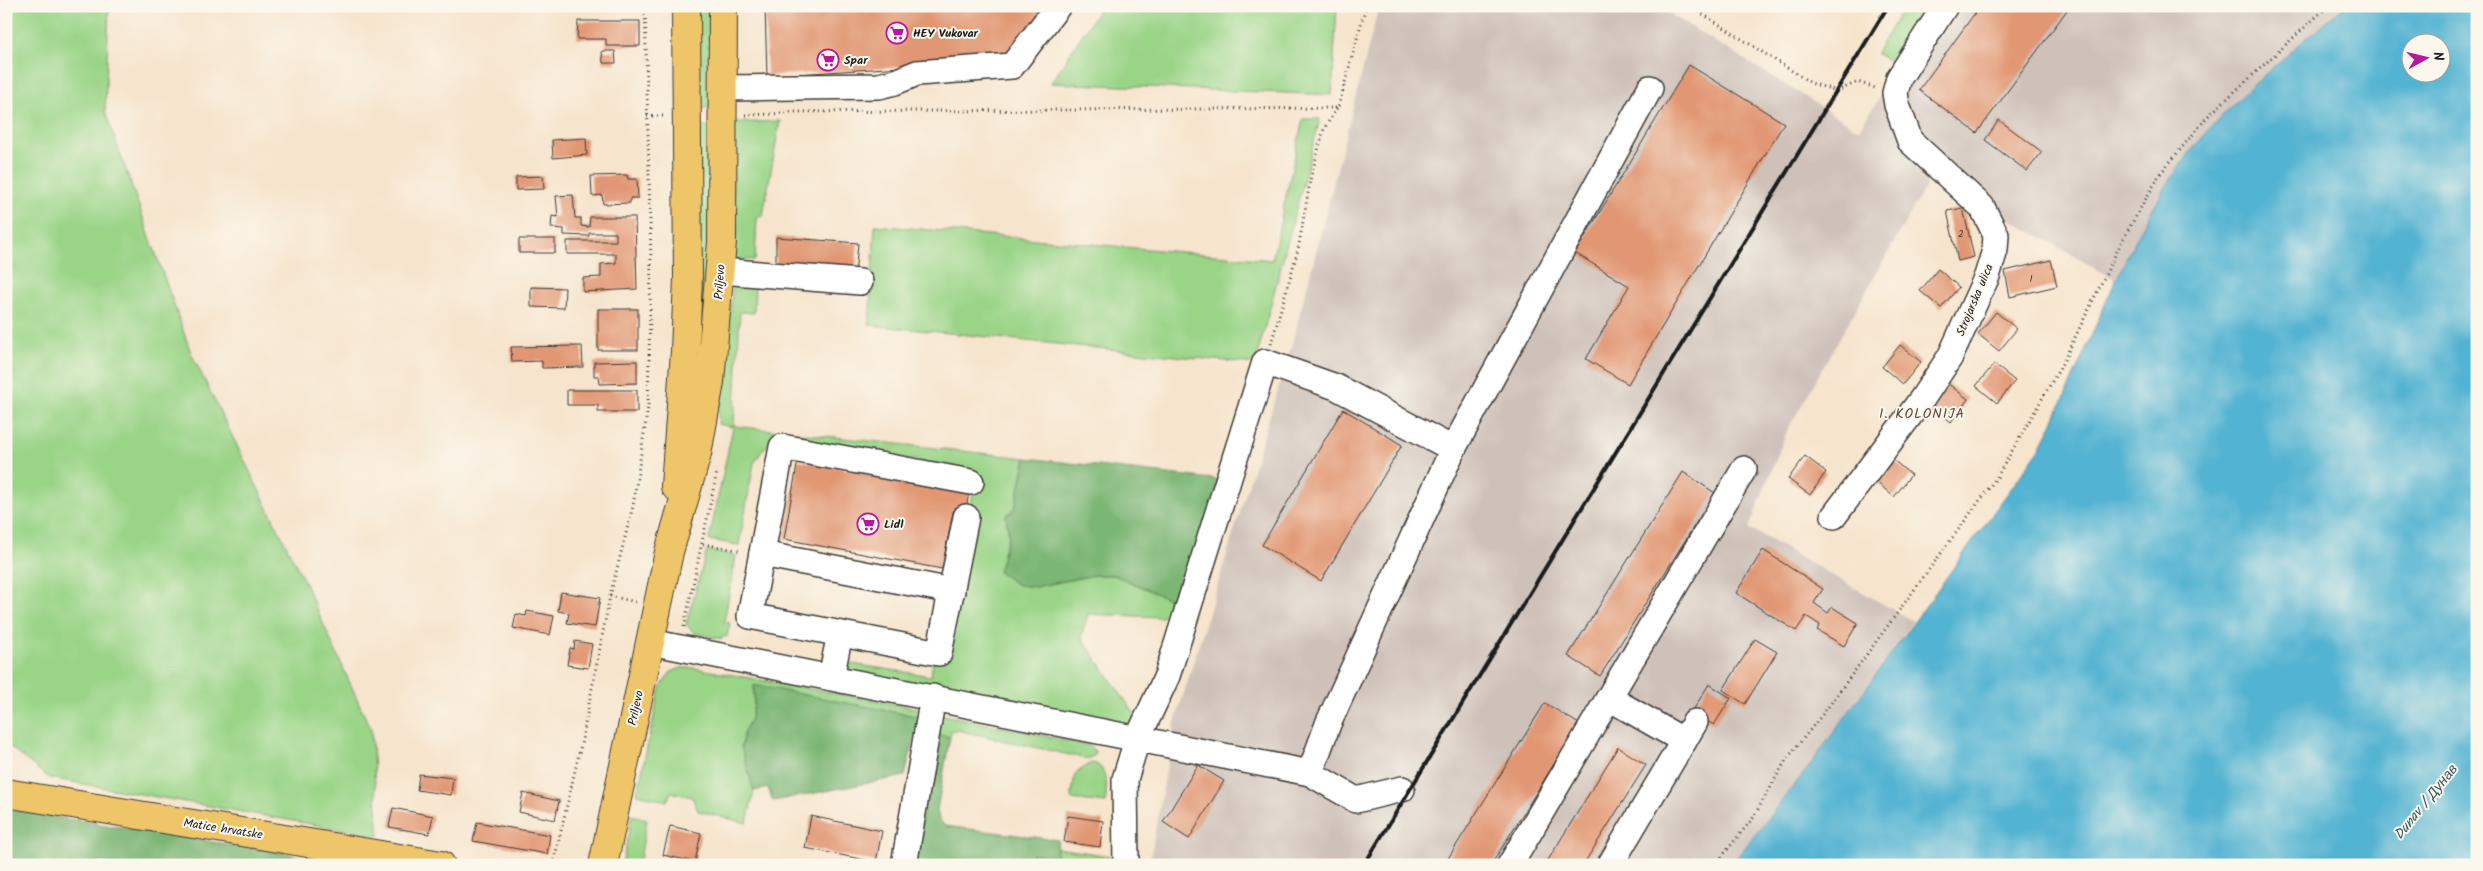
<svg xmlns="http://www.w3.org/2000/svg" width="2483" height="871" font-family="Kalam,sans-serif">
  <style>
    .industrial { fill: #cec1ba }
    .green { fill: #9ad487; stroke: #5b7852 }
    .forest { fill: #7bb674; stroke: #4c6948 }
    .water { fill: #53b3d2; stroke: #386877; fill-rule: evenodd }
    .building { fill: #e19773 }
    .lines { fill: none; stroke-linecap: round; stroke-linejoin: round }
    .minor-casing { stroke: #3d3a36; stroke-width: 28 }
    .major-casing { stroke: #3d3a36; stroke-width: 30 }
    .path { stroke: #3d3a36; stroke-width: 3; stroke-dasharray: 1 4; stroke-linecap: butt }
    .minor { stroke: #fff; stroke-width: 25 }
    .major { stroke: #eec569; stroke-width: 28 }
    .rail { stroke: #1c1c1c; stroke-width: 4 }
    .labels { text-anchor: middle; dominant-baseline: central; stroke-width: 4; stroke-linejoin: round; paint-order: stroke }
    .number-label { font-size: 10px; fill: #4d3b32 }
    .poi-label { font-size: 12px; font-weight: bold; fill: #1c1c1c; stroke: #fbf7ec; text-anchor: start }
    .street-label { font-size: 12px; fill: #1c1c1c; stroke: #fbf7ec }
    .neighbourhood-label { font-size: 14px; letter-spacing: 1px; fill: #61473a; stroke: #fbf7ec }
    .water-label { font-size: 14px; font-style: italic; fill: #325865; stroke: #fbf7ec }
  </style>
  <rect width="100%" height="100%" fill="#fbf7ec"/>
  <filter id="ink" filterUnits="userSpaceOnUse"><feTurbulence type="fractalNoise" baseFrequency=".02" numOctaves="2"/><feDisplacementMap in="SourceGraphic" scale="10" xChannelSelector="R" yChannelSelector="G"/><feConvolveMatrix kernelMatrix="1 2 1 2 8 2 1 2 1" color-interpolation-filters="sRGB"/></filter>
  <filter id="wash" filterUnits="userSpaceOnUse"><feTurbulence type="fractalNoise" baseFrequency=".0096" numOctaves="4" result="noise"/><feDisplacementMap in="SourceGraphic" scale="20" xChannelSelector="R" yChannelSelector="G"/><feGaussianBlur stdDeviation="1.12" result="paint"/><feColorMatrix in="noise" values="0 0 0 0 0 0 0 0 0 0 0 0 0 0 0 0 0 1.4 0 .05"/><feComposite in="paint" operator="in"/></filter>
  <g filter="url(#wash)">
    <rect width="100%" height="100%" fill="#f6e4cc"/>
    <polygon class="industrial" points="1379,6 1657,6 1859,130 1937,6 2344,6 2243,96 2185,159 2133,245 2116,280 1932,175 1787,431 1749,528 1913,621 1808,768 1731,865 1149,865 1175,722 1293,341"/>
    <g class="green">
      <polygon points="6,6 109,6 105,111 191,353 304,581 371,730 379,836 49,778 6,744"/>
      <polygon points="696,6 712,6 713,108 698,108"/>
      <polygon points="1101,6 1337,6 1332,95 1051,83"/>
      <polygon points="1904,6 1937,6 1899,67 1876,53"/>
      <polygon points="1303,119 1320,119 1255,364 869,325 875,225 1272,260"/>
      <polygon points="780,121 763,215 757,218 755,260 732,259 734,123"/>
      <polygon points="698,127 713,127 708,310 690,411"/>
      <polygon points="755,281 754,313 740,312 734,426 1026,458 1015,508 1006,516 1009,535 1002,555 1035,587 1094,575 1114,575 1181,604 1178,611 1161,617 1088,614 1081,637 1134,713 1134,721 1126,726 846,672 845,663 931,676 933,660 945,651 977,471 781,438 764,448 754,463 739,545 709,540 733,427 718,424 726,335 734,283"/>
      <polygon points="707,550 736,556 724,622 730,623 727,637 724,636 722,639 694,633 686,624"/>
      <polygon points="681,668 694,668 922,709 920,717 754,686 754,705 750,721 744,731 741,746 754,791 747,823 698,811 692,797 671,792 667,801 637,794 660,688 671,672"/>
      <polygon points="945,715 1088,745 1095,751 1095,755 1088,759 957,730 951,731 950,737 935,734 918,863 915,850 931,733 937,718"/>
      <path d="M 1091,763 C 1109,764 1106,790 1106,803 L 1071,799 L 1075,774 Z"/>
      <polygon points="632,815 647,819 639,865 622,865"/>
      <polygon points="1057,848 1110,856 1113,865 1030,865 1031,854 1056,857"/>
      <polygon points="289,854 331,865 298,865"/>
    </g>
    <g class="forest">
      <polygon points="1026,458 1222,480 1181,604 1114,575 1094,575 1035,587 1018,585 998,572 1009,535 1006,516 1015,508"/>
      <polygon points="754,685 920,717 905,776 773,801 768,788 754,791 741,747 744,731 750,721 754,705"/>
      <polygon points="935,734 950,737 937,810 939,819 945,826 1058,840 1056,857 1032,854 1030,865 919,865 917,855"/>
      <polygon points="6,809 289,854 298,865 113,865 101,862 81,865 6,865"/>
    </g>
    <path class="water" d="M 2344,6 L 2477,6 L 2477,865 L 1731,865 L 1808,768 L 2039,450 C 2089,354 2120,247 2185,159 C 2229,101 2289,54 2344,6 ZM 2410,42 L 2440,42 L 2440,72 L 2410,72 Z"/>
    <g id="blocks">
      <g class="building">
        <polygon points="765,6 1049,6 1007,60 767,76"/>
        <polygon points="1980,6 2070,6 1977,133 1919,90"/>
        <polygon points="578,21 640,21 640,46 606,46 606,39 577,39"/>
        <polygon points="602,51 615,51 616,63 603,63"/>
        <polygon points="1689,65 1784,123 1628,384 1586,359 1629,286 1575,253"/>
        <polygon points="1999,120 2042,152 2027,171 1985,140"/>
        <polygon points="586,138 587,155 553,158 552,140"/>
        <polygon points="627,175 628,179 637,179 638,198 630,198 630,203 603,204 602,195 592,196 591,176"/>
        <polygon points="543,176 544,189 516,190 516,177"/>
        <polygon points="573,195 575,218 581,218 581,226 589,227 590,217 635,217 637,289 583,292 583,278 601,277 601,264 616,263 616,254 567,254 567,241 616,241 616,233 589,233 589,236 564,235 564,229 551,228 552,216 558,217 556,196"/>
        <polygon points="1963,208 1974,257 1958,261 1947,211"/>
        <polygon points="776,237 858,243 855,275 776,271"/>
        <rect x="519" y="239" width="36" height="14"/>
        <polygon points="2051,260 2057,286 2010,297 2005,271"/>
        <polygon points="1938,269 1959,287 1941,308 1920,291"/>
        <polygon points="531,287 565,288 564,308 531,307"/>
        <rect x="598" y="309" width="40" height="41"/>
        <polygon points="1996,312 2017,329 1999,351 1978,334"/>
        <polygon points="1900,345 1921,362 1903,384 1882,367"/>
        <polygon points="582,346 583,367 542,368 542,361 512,362 511,347"/>
        <polygon points="637,361 637,383 600,384 599,376 594,376 594,362"/>
        <polygon points="1994,364 2015,381 1997,403 1976,386"/>
        <polygon points="1947,383 1968,399 1951,422 1929,405"/>
        <polygon points="567,390 637,390 637,412 598,412 598,405 567,405"/>
        <polygon points="1343,409 1402,445 1321,581 1262,545"/>
        <polygon points="1805,456 1826,472 1810,495 1788,479"/>
        <polygon points="1891,458 1911,475 1894,497 1873,479"/>
        <polygon points="798,460 969,492 966,509 954,507 942,569 784,539"/>
        <polygon points="1683,472 1715,493 1600,676 1568,656"/>
        <polygon points="1763,550 1823,589 1814,603 1828,613 1832,607 1858,623 1844,646 1817,630 1820,625 1806,616 1796,631 1736,593"/>
        <polygon points="561,592 600,598 595,627 567,623 569,613 558,611"/>
        <polygon points="527,611 554,616 550,635 513,628 516,614 526,616"/>
        <polygon points="1755,639 1777,652 1745,704 1723,690"/>
        <polygon points="575,641 592,644 588,668 567,665 570,648 574,649"/>
        <polygon points="1709,684 1731,698 1714,725 1692,712"/>
        <polygon points="1545,703 1579,724 1491,865 1444,865"/>
        <polygon points="1618,747 1646,765 1583,865 1545,865"/>
        <polygon points="1198,765 1224,781 1189,839 1163,822"/>
        <polygon points="419,774 453,778 451,795 417,790"/>
        <polygon points="523,793 559,801 555,820 519,812"/>
        <polygon points="393,808 433,816 429,834 389,827"/>
        <polygon points="811,816 882,831 876,862 805,848"/>
        <polygon points="1068,816 1103,821 1100,847 1064,842"/>
        <polygon points="477,822 550,835 547,854 473,841"/>
        <polygon points="670,826 701,833 695,862 663,855"/>
      </g>
    </g>
  </g>
  <g filter="url(#ink)">
    <use href="#blocks" fill-opacity="0" stroke="#3d3a36" stroke-width="1"/>
    <g class="lines">
      <g class="minor-casing">
        <g id="minor">
          <polyline points="723,88 879,86 895,82 917,73 1012,66 1058,6"/>
          <polyline points="721,271 860,282"/>
          <polyline points="1834,516 1922,399 1950,357 1987,276 1995,250 1996,235 1982,207 1910,141 1897,105 1895,93 1899,78 1945,6"/>
          <polyline points="966,517 939,653 750,616 782,447 971,482"/>
          <polyline points="762,554 952,591"/>
          <polyline points="650,642 1310,773 1356,800 1402,789"/>
          <polyline points="831,677 840,634"/>
          <polyline points="1609,698 1684,741"/>
          <polyline points="1310,773 1328,724 1453,449 1650,88"/>
          <polyline points="904,865 933,697"/>
          <polyline points="1126,865 1125,779 1137,740 1167,676 1265,362 1336,387 1453,449"/>
          <polyline points="1510,865 1744,469"/>
          <polyline points="1610,865 1695,722"/>
        </g>
      </g>
      <g class="major-casing">
        <g id="major">
          <polyline points="675,486 685,351 688,278 686,6"/>
          <polyline points="6,793 441,865"/>
          <polyline points="603,865 669,552 697,454 710,382 722,242 723,6"/>
        </g>
      </g>
      <g class="path">
        <polyline points="1690,6 1811,83 1837,91 1858,82 1875,88"/>
        <polyline points="745,115 774,114 788,112 1338,108 1366,6"/>
        <polyline points="647,116 666,116"/>
        <polyline points="1271,344 1298,250 1311,176 1324,129 1337,108"/>
        <polyline points="703,544 742,551"/>
        <polyline points="610,596 636,602"/>
        <polyline points="684,627 717,472"/>
        <polyline points="553,865 581,745 610,596 633,506 648,407 651,261 645,6"/>
        <polyline points="1715,865 1753,818 1786,760 1826,710 1997,477 2061,366 2122,241 2160,174 2208,116 2328,6"/>
      </g>
      <use href="#minor" class="minor"/>
      <use href="#major" class="major"/>
      <polyline class="rail" points="1364,865 1888,6"/>
    </g>
  </g>
  <defs>
    <g id="supermarket-ring" transform="scale(1.125)"><circle r="9.5" fill="#fbf7ec" stroke="#b5179e" stroke-width="1.5"/><path d="M-6-5.5h2.5l.6 2H6L4.5 2H-2.5L-4.4-4H-6ZM-1.5 3.2a1.3 1.3 0 1 0 .1 0ZM3 3.2a1.3 1.3 0 1 0 .1 0Z" fill="#b5179e"/></g>
  </defs>
  <g fill-rule="evenodd">
    <use href="#supermarket-ring" x="897" y="33"/>
    <use href="#supermarket-ring" x="828" y="60"/>
    <use href="#supermarket-ring" x="868" y="524"/>
  </g>
  <g class="labels">
    <g class="number-label">
      <text x="1961" y="234">2</text>
      <text x="2031" y="279">1</text>
    </g>
    <g class="poi-label">
      <text x="913" y="33">HEY Vukovar</text>
      <text x="844" y="60">Spar</text>
      <text x="884" y="524">Lidl</text>
    </g>
    <g class="street-label">
      <text transform="translate(720 282) rotate(-86)">Priljevo</text>
      <text transform="translate(1975 300) rotate(-67)">Strojarska ulica</text>
      <text transform="translate(636 708) rotate(-78)">Priljevo</text>
      <text transform="translate(223 829) rotate(9)">Matice hrvatske</text>
    </g>
    <g class="neighbourhood-label">
      <text x="1922" y="414">I. KOLONIJA</text>
    </g>
    <g class="water-label">
      <text transform="translate(2426 802) rotate(-51)">Dunav / Дунав</text>
    </g>
  </g>
  <rect width="2483" height="871" fill="none" stroke="#fbf7ec" stroke-width="25"/>
  <g transform="translate(2426 58) rotate(82)"><circle r="24" fill="#fbf7ec" stroke="#a29f99"/>
  <path d="M0-4L9 19L0 12L-9 19Z" fill="#b5179e"/>
  <text y="-8" font-size="14" font-weight="bold" text-anchor="middle" fill="#1c1c1c">N</text>
  </g>
</svg>
